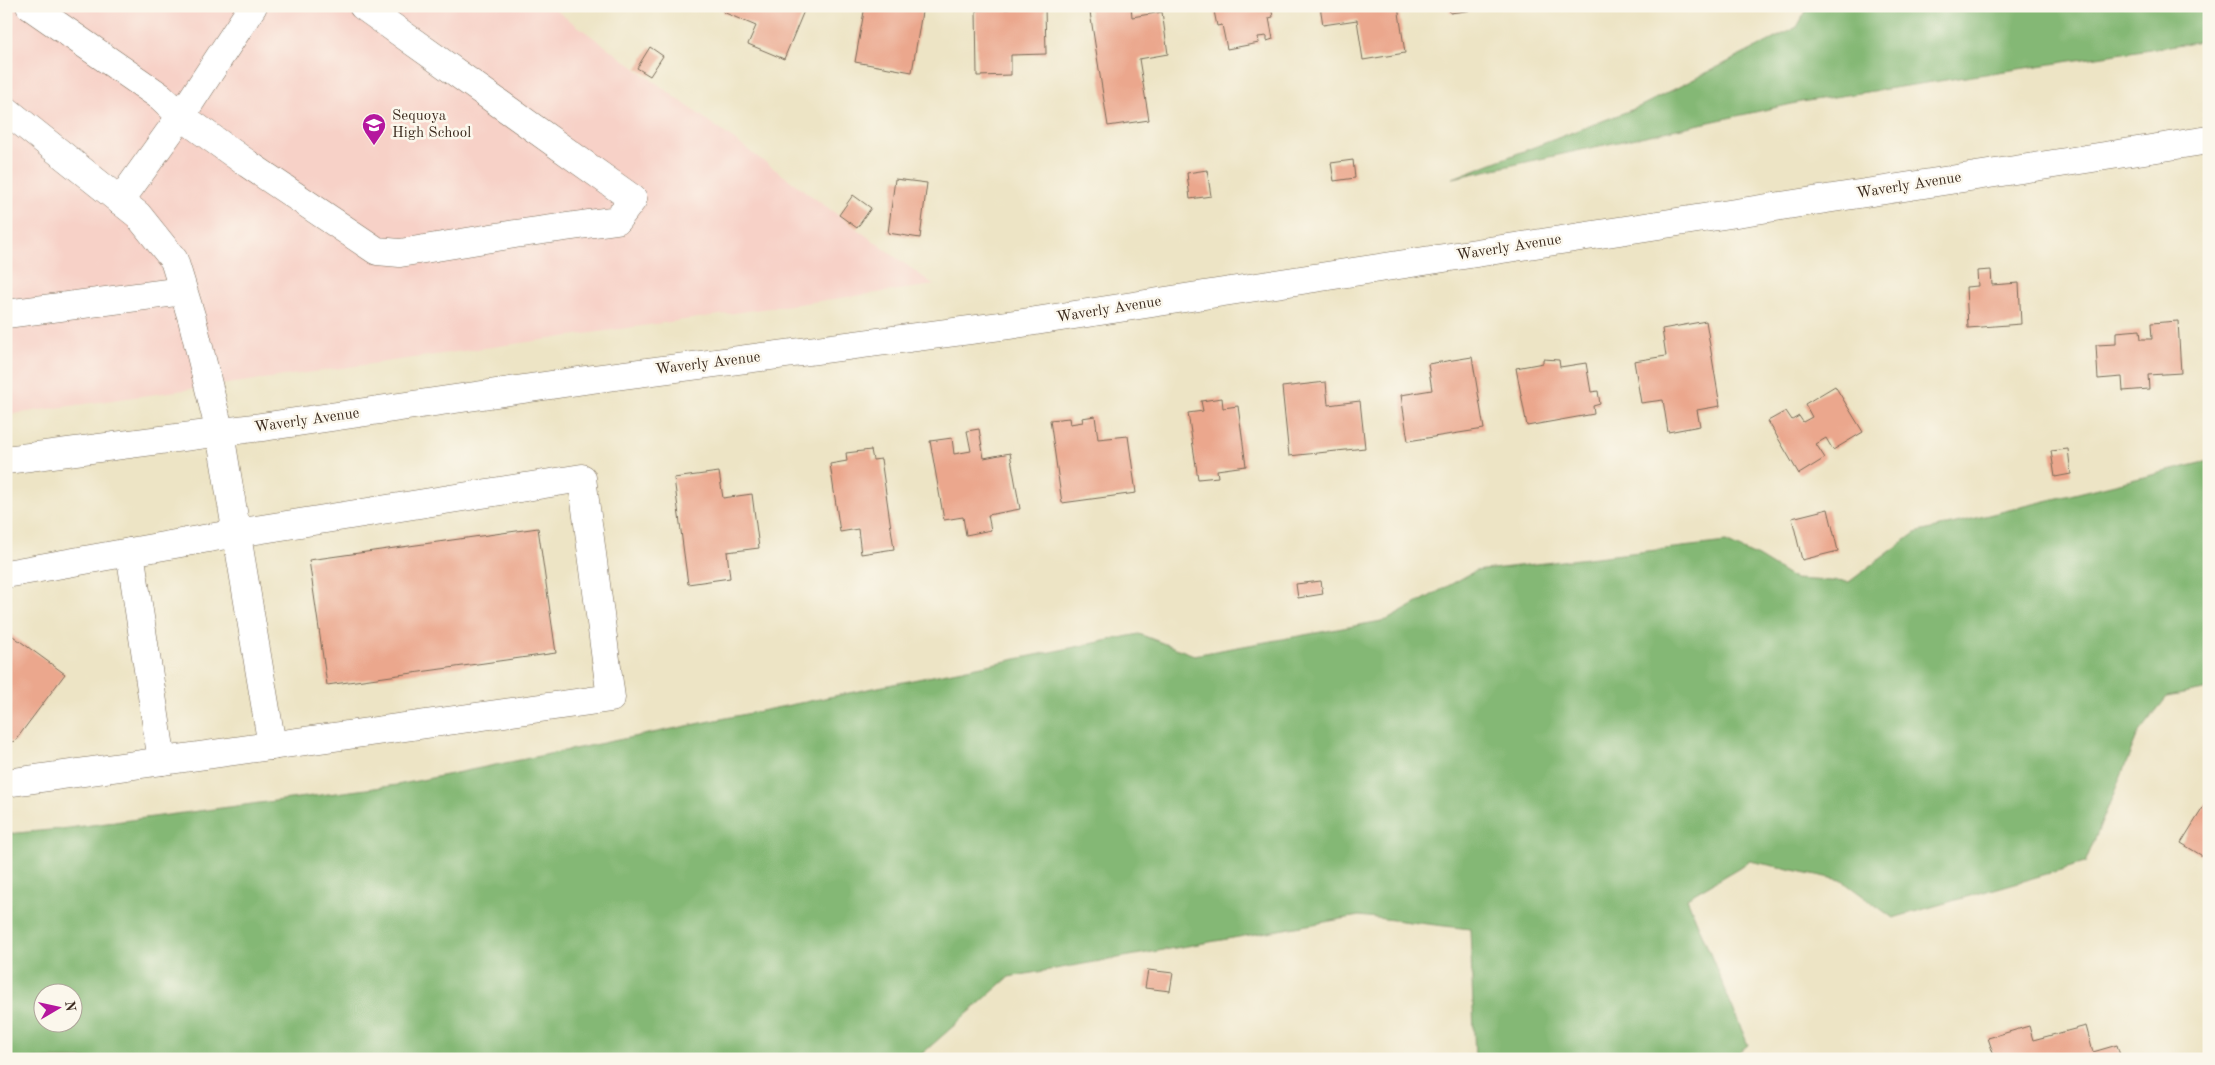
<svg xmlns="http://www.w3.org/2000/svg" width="2215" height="1065" font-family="'Old Standard TT',serif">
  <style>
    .built { fill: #f7d1c7 }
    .forest { fill: #84b874; stroke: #607149; fill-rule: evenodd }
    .building { fill: #eba78d }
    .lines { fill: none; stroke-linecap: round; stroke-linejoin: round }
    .minor-casing { stroke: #796b58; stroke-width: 29 }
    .minor { stroke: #fff; stroke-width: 28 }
    .labels { text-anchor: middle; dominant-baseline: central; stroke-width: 5; stroke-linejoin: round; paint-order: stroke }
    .poi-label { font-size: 15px; fill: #3b2a1e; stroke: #fbf7ec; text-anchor: start }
    .street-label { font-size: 15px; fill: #3b2a1e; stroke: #fbf7ec }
  </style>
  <rect width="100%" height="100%" fill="#fbf7ec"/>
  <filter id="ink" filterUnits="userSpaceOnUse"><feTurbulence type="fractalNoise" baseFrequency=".02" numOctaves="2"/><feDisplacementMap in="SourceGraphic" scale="10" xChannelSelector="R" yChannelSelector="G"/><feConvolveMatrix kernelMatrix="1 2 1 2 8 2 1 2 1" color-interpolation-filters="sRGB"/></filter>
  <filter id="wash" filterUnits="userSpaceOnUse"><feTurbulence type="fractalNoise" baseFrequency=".0096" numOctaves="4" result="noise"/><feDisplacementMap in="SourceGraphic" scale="20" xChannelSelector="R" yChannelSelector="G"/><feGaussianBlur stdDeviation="1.12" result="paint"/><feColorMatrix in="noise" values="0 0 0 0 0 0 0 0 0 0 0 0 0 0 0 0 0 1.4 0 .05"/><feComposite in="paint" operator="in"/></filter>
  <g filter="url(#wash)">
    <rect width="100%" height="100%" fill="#ede4c5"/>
    <polygon class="built" points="6,6 550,6 934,285 6,415"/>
    <g class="forest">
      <polygon points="1809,6 2209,6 2209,40 1801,102 1453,178 1639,107 1797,27"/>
      <path d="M 2209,461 L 2209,689 L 2167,697 L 2139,732 L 2085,863 L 1893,918 L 1841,880 L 1750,861 L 1687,898 L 1748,1045 L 1730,1059 L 1475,1059 L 1470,929 L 1359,916 L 1009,977 L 916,1059 L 6,1059 L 6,834 L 61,829 L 397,785 L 1139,634 L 1194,655 L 1387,620 L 1475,571 L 1726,542 L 1758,557 L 1794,579 L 1849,582 L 1915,533 ZM 42,992 L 72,992 L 72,1022 L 42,1022 Z"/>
    </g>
    <g id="blocks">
      <g class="building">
        <polygon points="725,6 806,6 784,59 748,44 756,26 723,12"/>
        <polygon points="865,6 923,6 912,72 855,62"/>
        <polygon points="1009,6 1045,6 1046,54 1011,55 1011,75 977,76 976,10 1009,9"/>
        <polygon points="1089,6 1131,6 1132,17 1162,12 1168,54 1139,59 1149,120 1108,126"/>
        <polygon points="1213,6 1271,6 1273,17 1269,18 1273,39 1267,41 1267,36 1258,37 1259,43 1227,49 1222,25 1217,26"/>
        <polygon points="1320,6 1398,6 1405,53 1363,60 1357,20 1323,25"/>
        <polygon points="1449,6 1497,6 1497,7 1450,13"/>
        <polygon points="650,47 663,56 650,76 637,68"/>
        <polygon points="1353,160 1355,178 1334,181 1331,163"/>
        <polygon points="1207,170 1211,196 1190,199 1187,173"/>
        <polygon points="895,179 927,183 920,238 888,233"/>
        <polygon points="853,195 871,208 857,228 839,215"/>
        <polygon points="1991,270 1992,285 2019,283 2021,324 1968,328 1966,287 1978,286 1977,271"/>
        <polygon points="1706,321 1720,406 1697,410 1700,426 1668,432 1663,400 1641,403 1634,361 1666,356 1662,329"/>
        <polygon points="2178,321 2181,373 2148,375 2149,389 2123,391 2122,377 2098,379 2096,345 2116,344 2116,332 2140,330 2141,339 2152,339 2151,323"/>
        <polygon points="1472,357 1484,429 1408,441 1401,395 1432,390 1428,364"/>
        <polygon points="1543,359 1559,360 1560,367 1586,363 1591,392 1598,391 1600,404 1593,406 1594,414 1527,426 1516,368 1543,363"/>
        <polygon points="1326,382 1328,405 1360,401 1365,448 1289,456 1282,387"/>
        <polygon points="1835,386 1863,432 1833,450 1826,438 1816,444 1825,458 1799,474 1768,421 1786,411 1792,420 1799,416 1803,422 1812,417 1805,404"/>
        <polygon points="1222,398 1223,408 1238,406 1246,466 1217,470 1218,477 1198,479 1188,413 1203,411 1201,401"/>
        <polygon points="1095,416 1098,439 1128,436 1136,493 1062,503 1050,420 1069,418 1070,424 1083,422 1082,418"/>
        <polygon points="979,429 984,458 1010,453 1020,509 988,515 991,530 966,535 963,517 944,520 930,441 952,438 954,454 971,451 967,431"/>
        <polygon points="2068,449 2071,474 2055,477 2051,451"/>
        <polygon points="871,450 873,460 881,459 894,549 861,554 858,529 840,532 830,464 847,461 846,453"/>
        <polygon points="719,472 723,498 752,494 759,548 727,552 730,578 688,584 674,478"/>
        <polygon points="1828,509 1838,551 1802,560 1792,518"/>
        <polygon points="538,528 556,653 327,685 309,560"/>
        <polygon points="1321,581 1323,594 1298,598 1296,584"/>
        <polygon points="6,631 65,674 15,741 6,743"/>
        <polygon points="2209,798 2209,860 2181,843"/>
        <polygon points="1148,970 1173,973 1170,991 1145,988"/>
        <polygon points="2029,1026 2033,1040 2086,1026 2093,1052 2117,1045 2121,1059 1995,1059 1988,1038"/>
      </g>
    </g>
  </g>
  <g filter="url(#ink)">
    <use href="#blocks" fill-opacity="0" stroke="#796b58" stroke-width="1"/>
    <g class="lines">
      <g class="minor-casing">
        <g id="minor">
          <polyline points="30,6 161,97 181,116 248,164 377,251 400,253 515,234 617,220 633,199 363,6"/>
          <polyline points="6,110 138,215 174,260 192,319 220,433 272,746"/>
          <polyline points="120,201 181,116 253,6"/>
          <polyline points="6,314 183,291"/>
          <polyline points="6,460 262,427 585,380 1016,324 2209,140"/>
          <polyline points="130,552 162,761"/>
          <polyline points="6,574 237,533 582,478 611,698 6,783"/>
        </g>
      </g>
      <use href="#minor" class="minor"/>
    </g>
  </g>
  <defs>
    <g id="school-pin" transform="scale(1.25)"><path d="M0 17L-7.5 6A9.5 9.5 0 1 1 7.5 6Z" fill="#b5179e" stroke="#fbf7ec"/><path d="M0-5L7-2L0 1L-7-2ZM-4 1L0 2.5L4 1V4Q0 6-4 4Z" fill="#fff"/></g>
  </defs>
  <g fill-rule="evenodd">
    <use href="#school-pin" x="374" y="125"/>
  </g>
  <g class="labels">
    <g class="poi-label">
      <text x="392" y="116">Sequoya<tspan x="392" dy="17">High School</tspan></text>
    </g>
    <g class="street-label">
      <text transform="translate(1909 186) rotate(-9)">Waverly Avenue</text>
      <text transform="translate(1509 248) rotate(-9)">Waverly Avenue</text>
      <text transform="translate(1109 310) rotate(-9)">Waverly Avenue</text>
      <text transform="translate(708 364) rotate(-7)">Waverly Avenue</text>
      <text transform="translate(307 421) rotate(-8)">Waverly Avenue</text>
    </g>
  </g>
  <rect width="2215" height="1065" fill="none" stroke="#fbf7ec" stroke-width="25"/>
  <g transform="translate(58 1008) rotate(81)"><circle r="24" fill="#fbf7ec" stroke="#aea59a"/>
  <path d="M0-4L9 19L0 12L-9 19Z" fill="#b5179e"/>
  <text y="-8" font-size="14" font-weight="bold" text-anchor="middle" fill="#3b2a1e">N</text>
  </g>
</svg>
